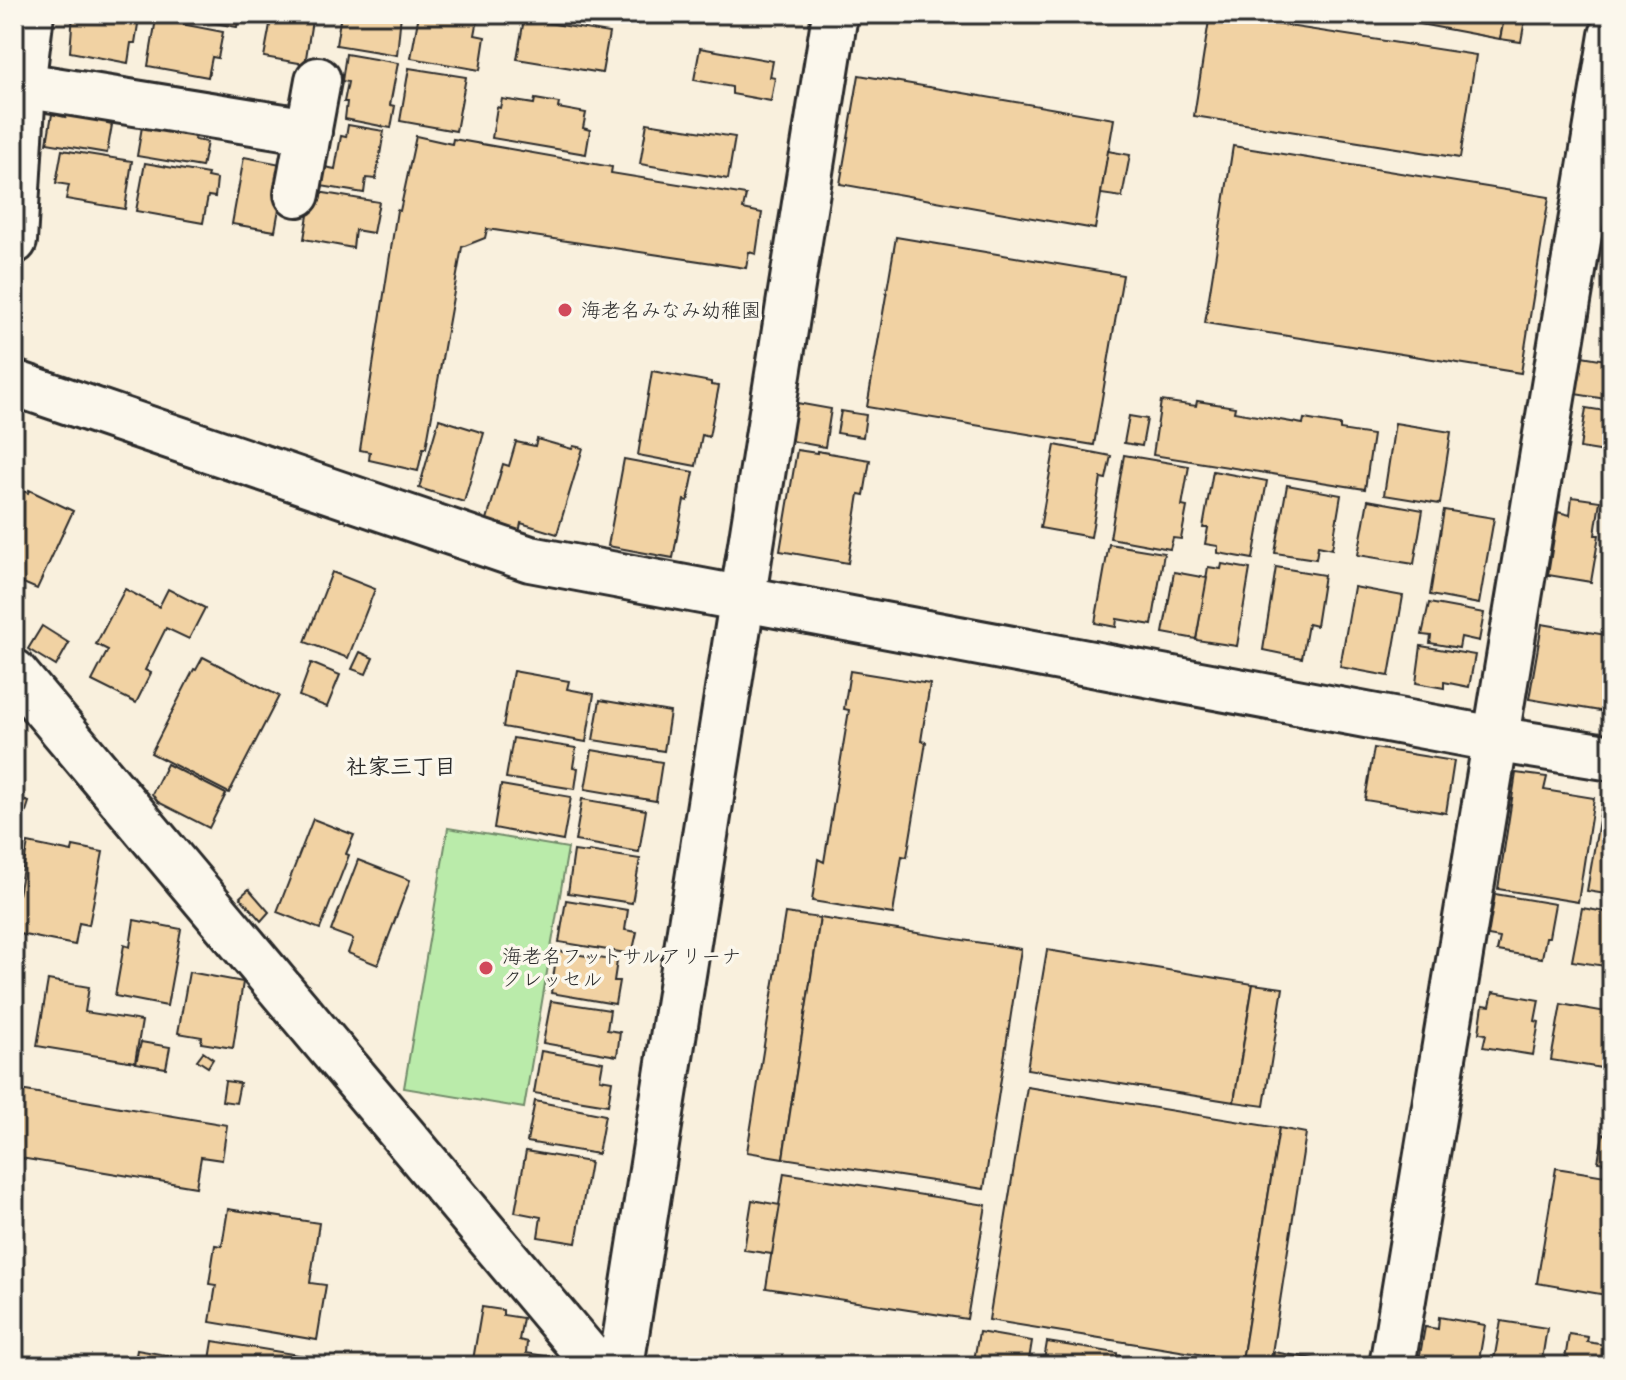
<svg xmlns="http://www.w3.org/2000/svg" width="1626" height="1380" font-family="Pangolin,'Klee One',sans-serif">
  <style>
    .green { fill: #baebaa; stroke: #728b6a; stroke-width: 2 }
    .building { fill: #f1d2a3; stroke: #2b2b2b; stroke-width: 2 }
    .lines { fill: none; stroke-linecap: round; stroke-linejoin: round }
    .minor-casing { stroke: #2b2b2b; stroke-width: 50 }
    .minor { stroke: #fbf7ec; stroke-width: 44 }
    .poi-dot { fill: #d1495b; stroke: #fbf7ec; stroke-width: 3 }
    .labels { text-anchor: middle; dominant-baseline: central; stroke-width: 7; stroke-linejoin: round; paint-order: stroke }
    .poi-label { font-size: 20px; fill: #2b2b2b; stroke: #fbf7ec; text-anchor: start }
    .neighbourhood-label { font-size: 22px; font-weight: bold; fill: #2b2b2b; stroke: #fbf7ec }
  </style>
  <rect width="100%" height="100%" fill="#f9f0dd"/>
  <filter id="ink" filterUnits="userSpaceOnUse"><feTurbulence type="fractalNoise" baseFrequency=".0125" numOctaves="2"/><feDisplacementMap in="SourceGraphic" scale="16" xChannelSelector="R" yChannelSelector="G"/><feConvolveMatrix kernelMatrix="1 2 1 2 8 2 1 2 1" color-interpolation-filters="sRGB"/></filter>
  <g filter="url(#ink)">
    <polygon class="green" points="448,828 568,848 524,1108 404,1088"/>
    <g class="building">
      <polygon points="73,14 137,15 139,18 135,43 131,43 128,63 70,52"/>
      <polygon points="178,14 240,14 237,27 177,16"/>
      <polygon points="272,14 313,14 305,64 264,57"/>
      <polygon points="341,14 401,14 397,55 336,45"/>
      <polygon points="419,14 479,14 475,35 485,37 480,70 411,58"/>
      <polygon points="1210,14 1476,55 1460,158 1194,116"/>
      <polygon points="1367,14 1505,14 1500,39"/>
      <polygon points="1505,14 1526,14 1521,42 1500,39"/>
      <polygon points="156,19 223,32 218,58 212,57 208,77 148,66"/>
      <polygon points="524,19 609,33 602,73 517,59"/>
      <polygon points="700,48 773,61 770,77 775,78 771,101 732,94 732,87 694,80"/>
      <polygon points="346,54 398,63 390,105 395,106 391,128 345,119 347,102 344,102 348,82 342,81"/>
      <polygon points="409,68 466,77 456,131 400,121"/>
      <polygon points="859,75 1114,119 1095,229 840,184"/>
      <polygon points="69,94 110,101 107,124 112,125 107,153 47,143 52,114 65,117"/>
      <polygon points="502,99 534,104 535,99 559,103 558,108 586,113 583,128 590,130 586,154 492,138 497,107 500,108"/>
      <polygon points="145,109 199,116 195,140 207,142 202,167 137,156"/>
      <polygon points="647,123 735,137 728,179 640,164"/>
      <polygon points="348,125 384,131 376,179 366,178 364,193 321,186 325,167 335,169 341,136 346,137"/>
      <polygon points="416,136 452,144 453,139 612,167 611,173 746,195 743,209 762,213 756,254 749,252 746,268 487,229 485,238 462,247 426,448 423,448 418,471 369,460 370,452 360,450 397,210 400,211"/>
      <polygon points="1233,146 1549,197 1521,373 1205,323"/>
      <polygon points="62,150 132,161 125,209 66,199 69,185 56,183"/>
      <polygon points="1108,151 1130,155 1122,197 1101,194"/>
      <polygon points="244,157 281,164 282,192 275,231 232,224"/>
      <polygon points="145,163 208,174 207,177 217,179 215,197 208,196 203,223 136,211"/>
      <polygon points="312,191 379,202 373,233 355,230 353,248 304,239"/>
      <polygon points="896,237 1123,275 1094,445 867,407"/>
      <polygon points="1582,356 1612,361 1612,400 1575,394"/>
      <polygon points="652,371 711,382 711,385 719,386 709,437 702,435 696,466 638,455"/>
      <polygon points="1161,401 1196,406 1197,401 1235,407 1234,412 1303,424 1304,419 1340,425 1340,430 1373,435 1365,489 1153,455"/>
      <polygon points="797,403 831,409 825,447 791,441"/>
      <polygon points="1586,408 1612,412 1612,453 1580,448"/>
      <polygon points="841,411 866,415 863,437 837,433"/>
      <polygon points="1129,416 1147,419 1142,446 1124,443"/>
      <polygon points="439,419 484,433 464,502 419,488"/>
      <polygon points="1395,423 1451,432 1440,504 1384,495"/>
      <polygon points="537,439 572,449 573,446 583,448 557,534 521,523 519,533 486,523 503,464 509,466 516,442 535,446"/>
      <polygon points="1055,445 1111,456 1106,479 1101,478 1091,537 1040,528"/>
      <polygon points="797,450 817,453 817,451 870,460 864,495 859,494 848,563 780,551"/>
      <polygon points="1124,455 1189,466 1182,506 1187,507 1181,539 1173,538 1170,549 1110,538"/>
      <polygon points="624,459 694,472 688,501 684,500 673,558 608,546"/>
      <polygon points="1213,471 1267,481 1253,559 1218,553 1218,546 1205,544 1208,528 1203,528"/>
      <polygon points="1287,485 1341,495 1332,549 1318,546 1316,559 1275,553"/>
      <polygon points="15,488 28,493 29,490 73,511 37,589 14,579"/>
      <polygon points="1572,497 1600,501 1595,535 1599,535 1591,582 1548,575 1558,512 1570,515"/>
      <polygon points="1368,500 1423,510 1414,564 1358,555"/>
      <polygon points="1444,510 1494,518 1479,604 1430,595"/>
      <polygon points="1109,544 1164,553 1152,625 1117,619 1116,627 1095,623"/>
      <polygon points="1222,564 1250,569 1237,646 1196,640 1208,567 1221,569"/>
      <polygon points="1276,567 1324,575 1316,626 1308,624 1302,658 1263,650"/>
      <polygon points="332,572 375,589 348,658 305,642"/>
      <polygon points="1174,572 1207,578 1196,639 1163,633"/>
      <polygon points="1354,587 1403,596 1389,676 1340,667"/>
      <polygon points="125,589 159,607 168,589 205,608 189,639 166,628 145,670 151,673 136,703 92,681 108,650 96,644"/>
      <polygon points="1429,603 1484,613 1479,641 1461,637 1459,648 1430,643 1431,636 1422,635"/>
      <polygon points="1542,624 1612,636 1612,713 1529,699"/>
      <polygon points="42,626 69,643 56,666 28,649"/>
      <polygon points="1421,646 1475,655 1469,687 1444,682 1444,688 1416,683"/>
      <polygon points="360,652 373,658 366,674 352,669"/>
      <polygon points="203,657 279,696 229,793 151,753 194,669 196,670"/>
      <polygon points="311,663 340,675 327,707 299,696"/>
      <polygon points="513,671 569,681 567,689 594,694 586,742 503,727"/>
      <polygon points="850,671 930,684 921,741 926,742 907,857 902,856 893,914 812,901 818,859 824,862 849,710 844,709"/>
      <polygon points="600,700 670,712 664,751 593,740"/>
      <polygon points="513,738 576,748 573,767 578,768 575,789 506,778"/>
      <polygon points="1374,748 1454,761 1446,813 1365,800"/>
      <polygon points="592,750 662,762 656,801 585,789"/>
      <polygon points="167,764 226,794 209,828 158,802 152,794"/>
      <polygon points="1516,773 1547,777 1544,790 1594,798 1578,902 1498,889"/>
      <polygon points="501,785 571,797 563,841 494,828"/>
      <polygon points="14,797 29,802 22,824 14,822"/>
      <polygon points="1603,797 1612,798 1612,895 1587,891"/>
      <polygon points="582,799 646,810 639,852 575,841"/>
      <polygon points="313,819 354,835 346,854 349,855 320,929 277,912"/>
      <polygon points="28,843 72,852 73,846 103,852 89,925 79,923 75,945 14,933 14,915"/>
      <polygon points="574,851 588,853 589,851 640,859 632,903 568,893"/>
      <polygon points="358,860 410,880 378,965 348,953 353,939 331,931"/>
      <polygon points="249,889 269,912 261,921 240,897"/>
      <polygon points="1495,894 1555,904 1549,937 1546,937 1542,958 1497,951 1500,938 1488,936"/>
      <polygon points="566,900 628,910 625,930 637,932 632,954 559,942"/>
      <polygon points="1582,908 1612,913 1612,967 1572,961"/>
      <polygon points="785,913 820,918 783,1158 747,1152"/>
      <polygon points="820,918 1021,949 984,1189 783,1158"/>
      <polygon points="134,920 181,929 167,1006 115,996 124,945 130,947"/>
      <polygon points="1047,950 1253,984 1234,1102 1027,1069"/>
      <polygon points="557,951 617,961 614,981 619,981 615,1004 551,993"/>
      <polygon points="189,972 243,982 233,1048 201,1043 202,1037 178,1033"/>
      <polygon points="48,980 89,987 85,1012 142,1021 135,1062 37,1046"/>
      <polygon points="1253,984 1283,988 1264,1106 1234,1102"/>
      <polygon points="1493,992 1539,1000 1535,1021 1539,1022 1533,1055 1483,1047 1486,1034 1479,1033 1483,1005 1490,1006"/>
      <polygon points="551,1001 610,1010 607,1030 620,1032 617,1056 543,1043"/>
      <polygon points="1561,1004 1612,1013 1612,1063 1608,1062 1608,1069 1551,1060"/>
      <polygon points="141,1042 170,1047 166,1068 136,1063"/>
      <polygon points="541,1051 603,1062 600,1079 612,1081 608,1105 534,1093"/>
      <polygon points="203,1052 213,1059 208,1067 197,1060"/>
      <polygon points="225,1081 240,1083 236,1103 222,1101"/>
      <polygon points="1027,1087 1279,1128 1242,1361 989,1320"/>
      <polygon points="14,1089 227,1125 222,1160 201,1157 196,1187 14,1157"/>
      <polygon points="535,1101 605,1115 598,1154 527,1142"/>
      <polygon points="1279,1128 1306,1133 1270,1366 1242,1361"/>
      <polygon points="1603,1134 1612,1136 1612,1164 1598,1162"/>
      <polygon points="526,1151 590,1162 576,1243 538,1237 541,1217 515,1212"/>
      <polygon points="1556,1168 1612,1177 1612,1296 1537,1283"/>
      <polygon points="784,1173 986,1205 967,1319 766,1288"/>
      <polygon points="752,1200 780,1205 772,1254 744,1250"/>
      <polygon points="228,1209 319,1223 310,1283 326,1285 317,1340 210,1322 216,1285 209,1284 215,1245 222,1246"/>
      <polygon points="482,1307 503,1310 503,1315 523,1318 519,1340 527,1342 526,1353 552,1357 551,1366 472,1366"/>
      <polygon points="1439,1317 1485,1325 1478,1366 1418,1366 1425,1327 1438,1329"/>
      <polygon points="1501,1321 1547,1328 1541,1366 1493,1366"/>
      <polygon points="979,1332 1032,1341 1028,1366 973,1366"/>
      <polygon points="1569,1334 1588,1337 1587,1342 1612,1346 1612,1366 1564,1366"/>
      <polygon points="213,1341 366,1366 209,1366"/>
      <polygon points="1047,1342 1117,1353 1117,1356 1120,1356 1118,1366 1043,1366"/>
      <polygon points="137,1350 183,1358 182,1366 134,1366"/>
      <polygon points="1274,1352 1326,1361 1325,1366 1272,1366"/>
      <polygon points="1152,1359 1190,1366 1151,1366"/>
    </g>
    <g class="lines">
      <g class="minor-casing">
        <g id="minor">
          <polyline points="23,85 309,131"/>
          <polyline points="297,194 318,80"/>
          <polyline points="14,241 24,70 31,14"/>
          <polyline points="14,383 530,559 1494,739 1612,758"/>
          <polyline points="14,672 597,1366"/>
          <polyline points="621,1366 835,14"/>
          <polyline points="1392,1366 1612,35"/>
        </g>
      </g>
      <use href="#minor" class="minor"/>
    </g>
  </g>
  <g class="poi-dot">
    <circle cx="565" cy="310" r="8"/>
    <circle cx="486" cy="968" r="8"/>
  </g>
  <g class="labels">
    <g class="poi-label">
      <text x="581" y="310">海老名みなみ幼稚園</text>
      <text x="502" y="956">海老名フットサルアリーナ<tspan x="502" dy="23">クレッセル</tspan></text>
    </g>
    <g class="neighbourhood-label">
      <text x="401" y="767">社家三丁目</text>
    </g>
  </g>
  <rect width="1626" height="1380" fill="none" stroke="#fbf7ec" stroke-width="48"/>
  <rect x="24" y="24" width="1578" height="1332" fill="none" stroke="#2b2b2b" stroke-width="3" filter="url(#ink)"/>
</svg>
